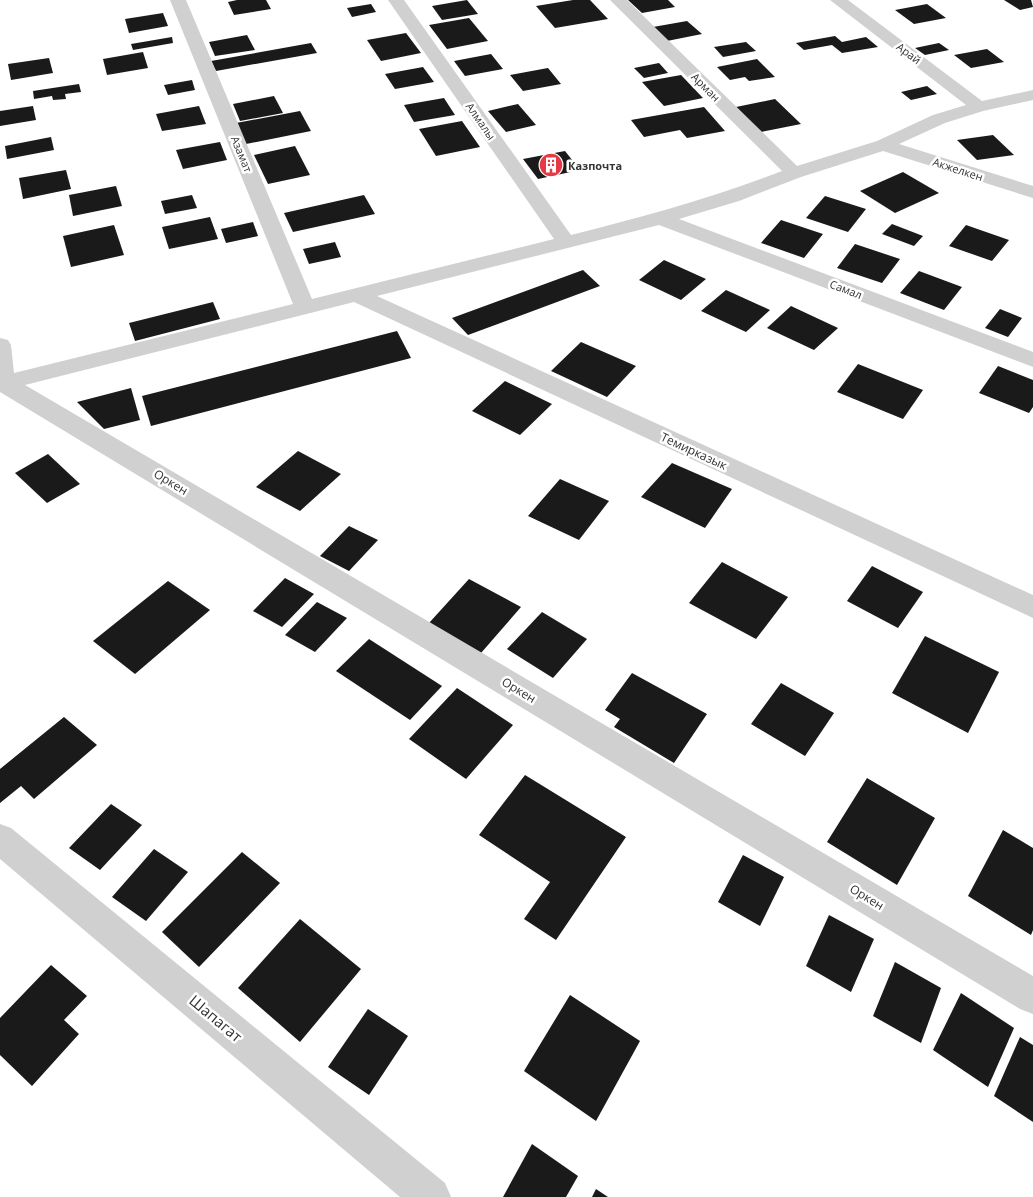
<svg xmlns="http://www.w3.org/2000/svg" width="1033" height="1197" font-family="'Open Sans',sans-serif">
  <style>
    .building { fill: #1a1a1a }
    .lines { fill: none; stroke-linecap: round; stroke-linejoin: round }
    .minor { fill: #d0d0d0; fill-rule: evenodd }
    .labels { text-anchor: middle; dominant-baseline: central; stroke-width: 5; stroke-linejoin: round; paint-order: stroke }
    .far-street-label { font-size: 11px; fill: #333; stroke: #fff }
    .far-poi-label { font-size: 11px; font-weight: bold; fill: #333; stroke: #fff; text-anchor: start }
    .street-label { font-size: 12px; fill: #333; stroke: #fff }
    .near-street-label { font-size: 15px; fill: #333; stroke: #fff }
  </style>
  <rect width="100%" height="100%" fill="#fff"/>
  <g class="building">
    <polygon points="237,0 266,0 271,9 234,15 228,2"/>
    <polygon points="467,0 478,14 442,20 432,6"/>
    <polygon points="573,0 590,0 608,19 555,28 536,6"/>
    <polygon points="628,0 668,0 675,7 642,13"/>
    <polygon points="1004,0 1031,0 1033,7 1020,10"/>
    <polygon points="371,4 376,12 352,17 347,8"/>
    <polygon points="927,4 946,18 914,24 895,10"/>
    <polygon points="163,13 168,26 129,33 125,19"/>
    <polygon points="469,18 488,41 447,49 429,25"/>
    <polygon points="687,21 702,34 667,41 653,27"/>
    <polygon points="406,33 421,53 381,61 367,40"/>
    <polygon points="247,35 255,50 215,56 209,42"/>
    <polygon points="835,36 842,42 866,37 878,47 842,53 832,45 804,50 796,43"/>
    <polygon points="172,37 173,43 133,50 131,44"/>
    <polygon points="746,42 756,51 723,57 714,47"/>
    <polygon points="311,43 317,53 216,71 211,61"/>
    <polygon points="939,43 949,50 925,55 915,48"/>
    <polygon points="987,49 1004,62 971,68 954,55"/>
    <polygon points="143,52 148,68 107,75 103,59"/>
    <polygon points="491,54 503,69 465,76 454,61"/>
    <polygon points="49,58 53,73 11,80 8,64"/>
    <polygon points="757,59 775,77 749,81 745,77 730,80 717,67"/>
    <polygon points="659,63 668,73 644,78 634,68"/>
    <polygon points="423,67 434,82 395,89 385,74"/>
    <polygon points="548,68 561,84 523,91 510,75"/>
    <polygon points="681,75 703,98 664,106 642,82"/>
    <polygon points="192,80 195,90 168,95 164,85"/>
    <polygon points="79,84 81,92 65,94 66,99 53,100 52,96 34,99 33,91"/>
    <polygon points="927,86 937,94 911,100 901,92"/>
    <polygon points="274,96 283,113 240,121 233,104"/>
    <polygon points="444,98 455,115 414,122 404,105"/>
    <polygon points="775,99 801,124 761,132 736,107"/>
    <polygon points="518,104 536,125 506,132 488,111"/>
    <polygon points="33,106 36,120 0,126 0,111"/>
    <polygon points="199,106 206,124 162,131 156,114"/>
    <polygon points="704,107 725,131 687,138 680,130 644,137 631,120"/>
    <polygon points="300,111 311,131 246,144 236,123"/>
    <polygon points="462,121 480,147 436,156 419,129"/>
    <polygon points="993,135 1014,155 977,160 957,140"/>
    <polygon points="51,137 54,150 7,159 5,146"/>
    <polygon points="220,142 227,160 183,169 176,150"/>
    <polygon points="295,146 310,175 268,184 254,155"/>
    <polygon points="565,151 580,170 538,179 523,159"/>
    <polygon points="66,170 71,189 23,199 19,178"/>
    <polygon points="903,172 939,193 895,213 860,191"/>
    <polygon points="116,186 122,206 73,216 69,195"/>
    <polygon points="192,195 197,208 165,214 161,201"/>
    <polygon points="364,195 375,214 293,232 284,213"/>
    <polygon points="825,196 866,209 848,232 806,218"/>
    <polygon points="210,217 218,239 169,249 162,227"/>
    <polygon points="781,220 823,234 804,258 761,243"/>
    <polygon points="253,222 258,236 226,243 221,229"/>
    <polygon points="892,224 923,236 914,246 882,234"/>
    <polygon points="114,225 124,255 71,267 63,236"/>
    <polygon points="966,225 1009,240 992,261 949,246"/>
    <polygon points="335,242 341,257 309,264 303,249"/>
    <polygon points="855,244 900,259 882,283 837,268"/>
    <polygon points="664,260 706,279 681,300 639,280"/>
    <polygon points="583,270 600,286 468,335 452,318"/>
    <polygon points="919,271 962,287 944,310 900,293"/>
    <polygon points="726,290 770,310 746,332 701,311"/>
    <polygon points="213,302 220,319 135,341 129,323"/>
    <polygon points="791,306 838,328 814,350 767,328"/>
    <polygon points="1000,309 1022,318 1008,337 985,328"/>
    <polygon points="397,331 411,358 151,426 142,396"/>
    <polygon points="581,342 636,366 607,397 551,371"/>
    <polygon points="858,364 923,390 903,419 837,392"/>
    <polygon points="998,366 1033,380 1033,407 1029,413 979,393"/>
    <polygon points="505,381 552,404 520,435 472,411"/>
    <polygon points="131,388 140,420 104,429 77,402"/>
    <polygon points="298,451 341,474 300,511 256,487"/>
    <polygon points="48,454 80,484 47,503 15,473"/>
    <polygon points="672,463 732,489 705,528 641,497"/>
    <polygon points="560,479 609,501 579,540 528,516"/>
    <polygon points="349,526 378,540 349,571 320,556"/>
    <polygon points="722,562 788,597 756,639 689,603"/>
    <polygon points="872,566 923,592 898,628 847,601"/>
    <polygon points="285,578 314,594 282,627 253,611"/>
    <polygon points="469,579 521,607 481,653 429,623"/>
    <polygon points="168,581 210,610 135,674 93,641"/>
    <polygon points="317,602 347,618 315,652 285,635"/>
    <polygon points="542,612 587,639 553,678 507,649"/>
    <polygon points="925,636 999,672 968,733 892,693"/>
    <polygon points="369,639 442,686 410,720 336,671"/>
    <polygon points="632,673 707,714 674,763 614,727 620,719 605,710"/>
    <polygon points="781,683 834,713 805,756 751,724"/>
    <polygon points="457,688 513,725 466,779 409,739"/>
    <polygon points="64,717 97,745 34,799 21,786 0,803 0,769"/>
    <polygon points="525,775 626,837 556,940 524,919 550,882 479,835"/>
    <polygon points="867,778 935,818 897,885 827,842"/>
    <polygon points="111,804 142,825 100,870 69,848"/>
    <polygon points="1003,830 1033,848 1033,930 1031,935 968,896"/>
    <polygon points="154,849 188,872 146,921 112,897"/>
    <polygon points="242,852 280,883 199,967 162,932"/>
    <polygon points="743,855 784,877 760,926 718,902"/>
    <polygon points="829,915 874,939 851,992 806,966"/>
    <polygon points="300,919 361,969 300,1042 238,988"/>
    <polygon points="895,962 941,988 921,1043 873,1016"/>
    <polygon points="51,965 87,996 64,1020 79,1034 32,1086 0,1055 0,1018"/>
    <polygon points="961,993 1014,1028 988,1087 933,1050"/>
    <polygon points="570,995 640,1041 596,1121 524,1071"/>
    <polygon points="368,1009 408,1036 369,1095 328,1067"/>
    <polygon points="1020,1037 1033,1045 1033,1122 994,1096"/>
    <polygon points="532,1144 578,1176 566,1197 503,1197"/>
    <polygon points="596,1189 608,1197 592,1197"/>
  </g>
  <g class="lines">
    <g class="minor">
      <path d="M 170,0 L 186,0 L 312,299 L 554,239 L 388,0 L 404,0 L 571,235 C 643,217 713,198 782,171 L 610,0 L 627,0 L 797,166 L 877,141 L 933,115 L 966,105 L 830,0 L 848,0 L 982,101 L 1033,90 L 1033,100 L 983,111 L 945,123 L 899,144 L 1033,186 L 1033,198 L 883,151 L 801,177 L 739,201 L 679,219 L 1033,352 L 1033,367 L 659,225 L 377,296 L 1033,595 L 1033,618 L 354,302 L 25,385 L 1033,976 L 1033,1014 L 1020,1009 L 0,392 L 0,338 L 8,340 L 11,345 L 14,373 L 293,304 Z"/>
      <polygon points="0,824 11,828 445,1183 451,1197 400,1197 0,859"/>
    </g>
  </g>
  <defs>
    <g id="building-disc" transform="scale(1.25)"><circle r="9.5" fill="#e63946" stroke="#fff"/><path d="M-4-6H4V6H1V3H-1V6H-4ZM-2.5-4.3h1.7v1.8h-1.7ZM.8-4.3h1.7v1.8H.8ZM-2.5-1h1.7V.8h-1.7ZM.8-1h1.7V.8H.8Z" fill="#fff"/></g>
  </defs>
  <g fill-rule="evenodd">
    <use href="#building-disc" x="551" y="165"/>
  </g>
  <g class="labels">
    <g class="far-street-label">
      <text transform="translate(909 53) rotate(37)">Арай</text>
      <text transform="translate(706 87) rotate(45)">Арман</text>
      <text transform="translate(481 121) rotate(55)">Алмалы</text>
      <text transform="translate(242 154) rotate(68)">Азамат</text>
      <text transform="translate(958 169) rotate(18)">Акжелкен</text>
      <text transform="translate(846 289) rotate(21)">Самал</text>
    </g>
    <g class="far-poi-label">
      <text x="568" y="165">Казпочта</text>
    </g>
    <g class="street-label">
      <text transform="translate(694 451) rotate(25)">Темирказык</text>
      <text transform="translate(171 482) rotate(31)">Оркен</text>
      <text transform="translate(519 690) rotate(31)">Оркен</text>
      <text transform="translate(867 897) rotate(31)">Оркен</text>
    </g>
    <g class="near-street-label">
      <text transform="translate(216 1018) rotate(40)">Шапагат</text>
    </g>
  </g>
</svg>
